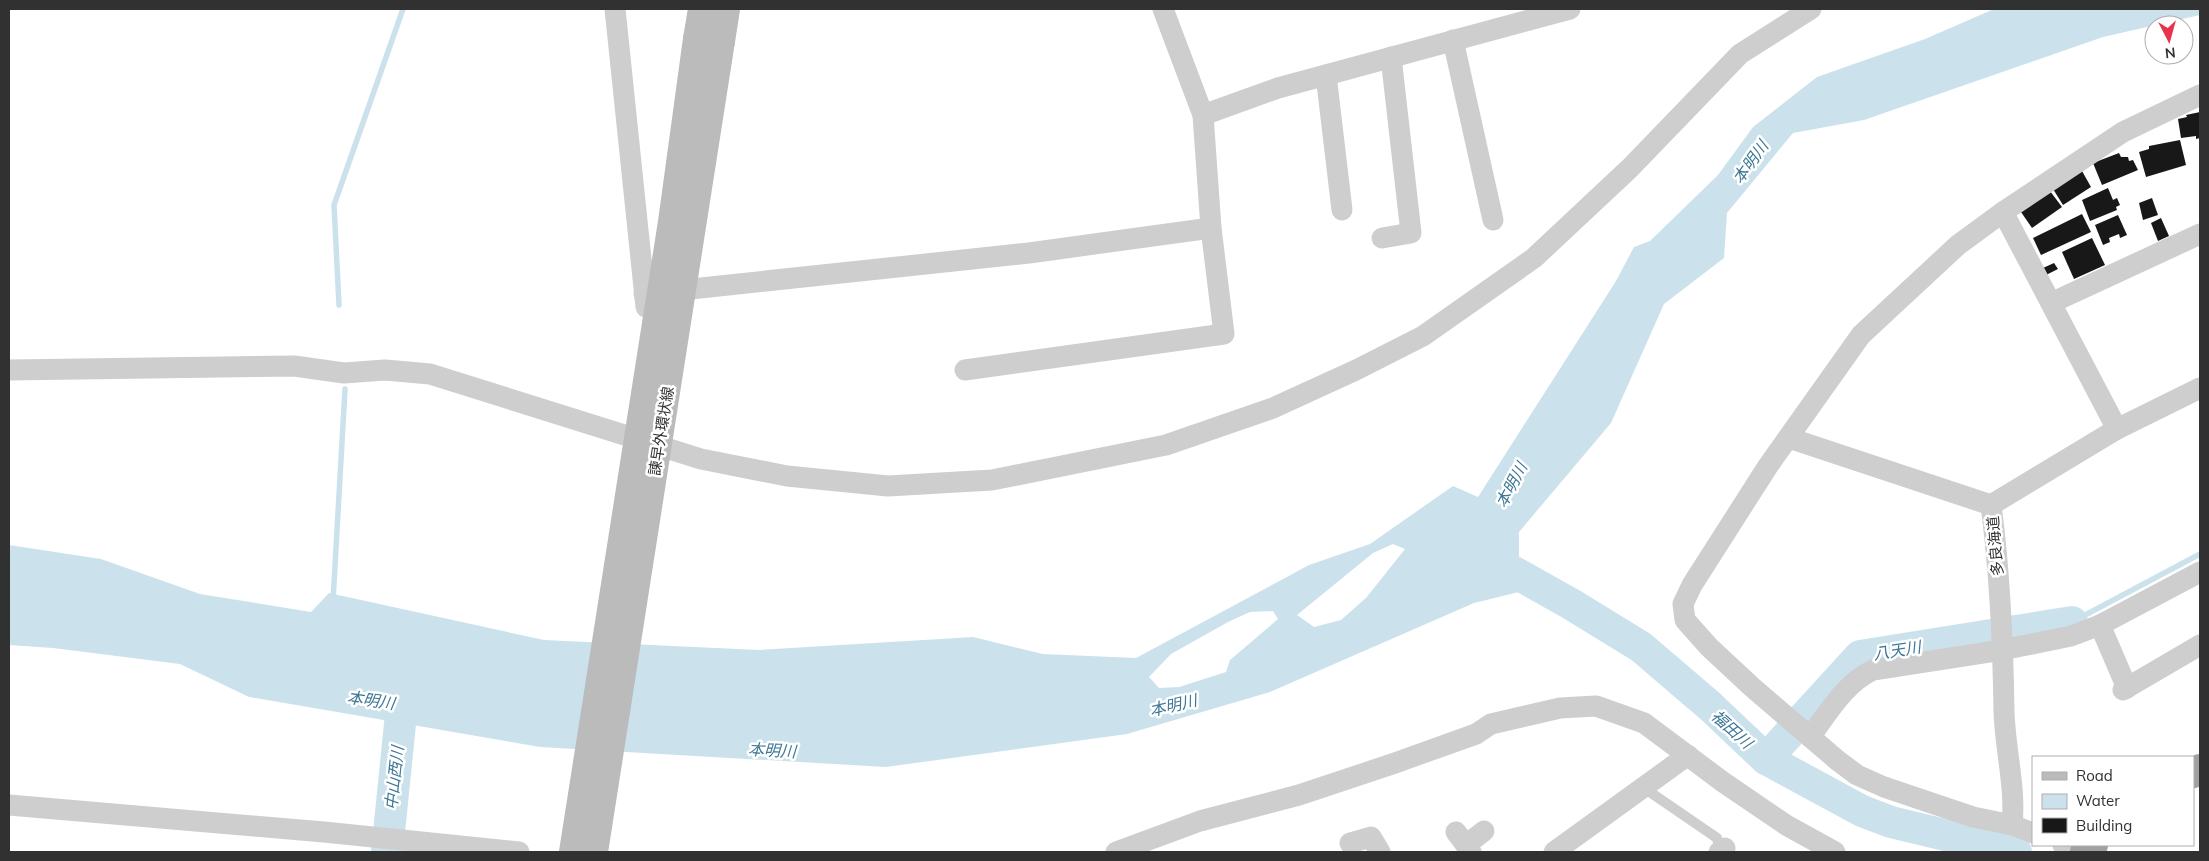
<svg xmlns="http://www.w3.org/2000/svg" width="2209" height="861" font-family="Mulish,'Noto Sans JP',sans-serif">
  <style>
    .water { fill: #cbe2ed; fill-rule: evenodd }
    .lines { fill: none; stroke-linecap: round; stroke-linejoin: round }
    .stream { stroke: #cbe2ed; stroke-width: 5.5 }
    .river { stroke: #cbe2ed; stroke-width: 32 }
    .building { fill: #181818 }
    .service { stroke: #cecece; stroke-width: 10 }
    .minor { stroke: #cecece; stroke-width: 21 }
    .secondary { stroke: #bbb; stroke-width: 28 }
    .trunk { stroke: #a0a0a0; stroke-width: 28 }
    .secondary-bridge { stroke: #bbb; stroke-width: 28 }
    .labels { text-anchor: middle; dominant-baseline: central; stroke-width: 5; stroke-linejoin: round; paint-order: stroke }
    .street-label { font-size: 15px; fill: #313131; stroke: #fff }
    .water-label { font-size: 16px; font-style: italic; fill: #3d7895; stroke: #fff }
  </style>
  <rect width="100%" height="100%" fill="#fff"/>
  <path class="water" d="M 1994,9 L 2200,9 L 2200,15 L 2103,37 L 1864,120 L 1793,133 L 1727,213 L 1724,258 L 1664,304 L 1611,423 L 1519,532 L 1519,592 L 1474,603 L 1270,692 L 1127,734 L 886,767 L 540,747 L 249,697 L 180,664 L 53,648 L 9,645 L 9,545 L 101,559 L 200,594 L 311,612 L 329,593 L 544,640 L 759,650 L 973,637 L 1043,654 L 1136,658 L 1309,565 L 1370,544 L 1453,486 L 1478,497 L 1616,281 L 1634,247 L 1650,241 L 1718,175 L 1753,127 L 1817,77 L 1925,39 ZM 1393,544 L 1405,549 L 1366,598 L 1341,620 L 1314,627 L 1297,615 L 1373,553 ZM 1273,611 L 1278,619 L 1230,660 L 1226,672 L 1179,687 L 1159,688 L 1149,677 L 1171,654 L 1228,622 L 1250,612 Z"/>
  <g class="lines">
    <g class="stream">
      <polyline points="339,305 334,205 403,9"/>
      <polyline points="333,601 345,389"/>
      <polyline points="2072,622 2200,554"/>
    </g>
    <g class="river">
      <polyline points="1480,553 1571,604 1641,647 1710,706 1766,759 1862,811 1891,822 2016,852"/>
      <polyline points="1766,759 1860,656 2072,622"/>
      <polyline points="387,852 402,704"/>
    </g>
  </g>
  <g class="building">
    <polygon points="2200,112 2200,138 2196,139 2196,136 2181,138 2178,119 2187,117 2186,115"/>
    <polygon points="2180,140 2186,165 2146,177 2139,152 2149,149 2149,146"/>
    <polygon points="2119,153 2121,157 2128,157 2129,161 2133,160 2138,170 2102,185 2093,163"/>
    <polygon points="2082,171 2091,187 2063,205 2053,189"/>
    <polygon points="2108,188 2113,200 2117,198 2120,205 2116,207 2117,210 2090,221 2082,200"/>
    <polygon points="2050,191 2062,207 2032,228 2021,212"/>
    <polygon points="2152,198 2158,215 2143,220 2139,203"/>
    <polygon points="2082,214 2091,232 2041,255 2033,238"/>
    <polygon points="2118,215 2127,235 2120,238 2119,234 2109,238 2110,242 2103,245 2095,225"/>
    <polygon points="2161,218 2169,236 2158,241 2151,223"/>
    <polygon points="2092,238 2105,265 2074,279 2062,252"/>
    <polygon points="2054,263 2058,269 2046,275 2043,268"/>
  </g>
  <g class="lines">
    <polyline class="service" points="1644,788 1717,838 1720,852"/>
    <g class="minor">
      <polyline points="615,9 646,307"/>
      <polyline points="1453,40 1493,220"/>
      <polyline points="1326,75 1342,210"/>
      <polyline points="1203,115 1278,88 1570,9"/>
      <polyline points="2003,212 2117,429"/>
      <polyline points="1382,238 1411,233 1391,57"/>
      <polyline points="644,294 1029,253 1211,228"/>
      <polyline points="2051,303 2200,234"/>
      <polyline points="9,370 294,366 344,373 385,370 430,374 701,459 787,476 888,486 992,480 1166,445 1273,408 1356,370 1423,336 1534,258 1630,168 1740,54 1811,9"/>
      <polyline points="965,370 1224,334 1211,228 1203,115 1163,9"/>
      <polyline points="1789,438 1991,505"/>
      <polyline points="2100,625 2127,688"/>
      <polyline points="2123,690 2200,645"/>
      <path d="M 1810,737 C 1828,713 1845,683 1873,670 L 2002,650 L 2071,636 L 2100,625 L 2200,572"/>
      <polyline points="9,805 324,832 519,852"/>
      <path d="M 2012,825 C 2016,787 2005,750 2004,711 C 2003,643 2000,573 1991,505 L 2117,429 L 2200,388"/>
      <polyline points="1456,832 1471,852"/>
      <polyline points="2033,833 2012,825 1973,817 1884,787 1857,775 1837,760 1752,687 1709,647 1685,620 1683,604 1692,585 1768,466 1861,335 1958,245 2003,212 2123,132 2200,95"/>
      <polyline points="1350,843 1371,837 1380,852"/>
      <polyline points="1466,845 1484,831"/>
      <polyline points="2063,845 2082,852"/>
      <polyline points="1116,852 1200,821 1299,795 1395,763 1476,734 1491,724 1560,708 1596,706 1644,723 1723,782 1786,825 1835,852"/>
      <polyline points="1554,852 1688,755"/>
      <polyline points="1719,852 1725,848"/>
    </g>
    <g class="secondary">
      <polyline points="697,39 702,9"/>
      <polyline points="721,41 726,9"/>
    </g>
    <g class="trunk">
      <polyline points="2193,774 2200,768"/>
      <polyline points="2084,852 2094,845"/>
    </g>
    <g class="secondary-bridge">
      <polyline points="573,852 672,222 697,39"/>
      <polyline points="594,852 721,41"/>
    </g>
  </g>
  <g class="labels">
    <g class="street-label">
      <text transform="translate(661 431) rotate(-81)">諫早外環状線</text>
      <text transform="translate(1995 546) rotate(-95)">多良海道</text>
    </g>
    <g class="water-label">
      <text transform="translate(1750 162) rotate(-54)">本明川</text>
      <text transform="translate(1511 485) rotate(-62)">本明川</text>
      <text transform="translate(1897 650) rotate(-9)">八天川</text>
      <text transform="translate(371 700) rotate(8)">本明川</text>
      <text transform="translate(1173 705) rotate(-13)">本明川</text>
      <text transform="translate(1732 729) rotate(42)">福田川</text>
      <text transform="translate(772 750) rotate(3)">本明川</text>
      <text transform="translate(394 778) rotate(-84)">中山西川</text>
    </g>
  </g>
  <rect width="2209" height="861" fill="none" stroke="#313131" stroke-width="20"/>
  <rect x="2032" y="756" width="162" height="90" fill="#ffffff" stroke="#adadad"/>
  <rect x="2042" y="772" width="25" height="8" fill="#bbbbbb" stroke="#adadad"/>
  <text x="2076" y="781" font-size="15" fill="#313131">Road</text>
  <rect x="2042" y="794" width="25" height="15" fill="#cbe2ed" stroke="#adadad"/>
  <text x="2076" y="806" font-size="15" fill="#313131">Water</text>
  <rect x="2042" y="818" width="25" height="15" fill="#181818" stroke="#adadad"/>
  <text x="2076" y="831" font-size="15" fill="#313131">Building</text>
  <g transform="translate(2169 40) rotate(174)"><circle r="24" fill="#ffffff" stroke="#adadad"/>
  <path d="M0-4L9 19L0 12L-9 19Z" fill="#e8334c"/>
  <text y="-8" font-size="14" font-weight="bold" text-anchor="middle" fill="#313131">N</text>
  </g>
</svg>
